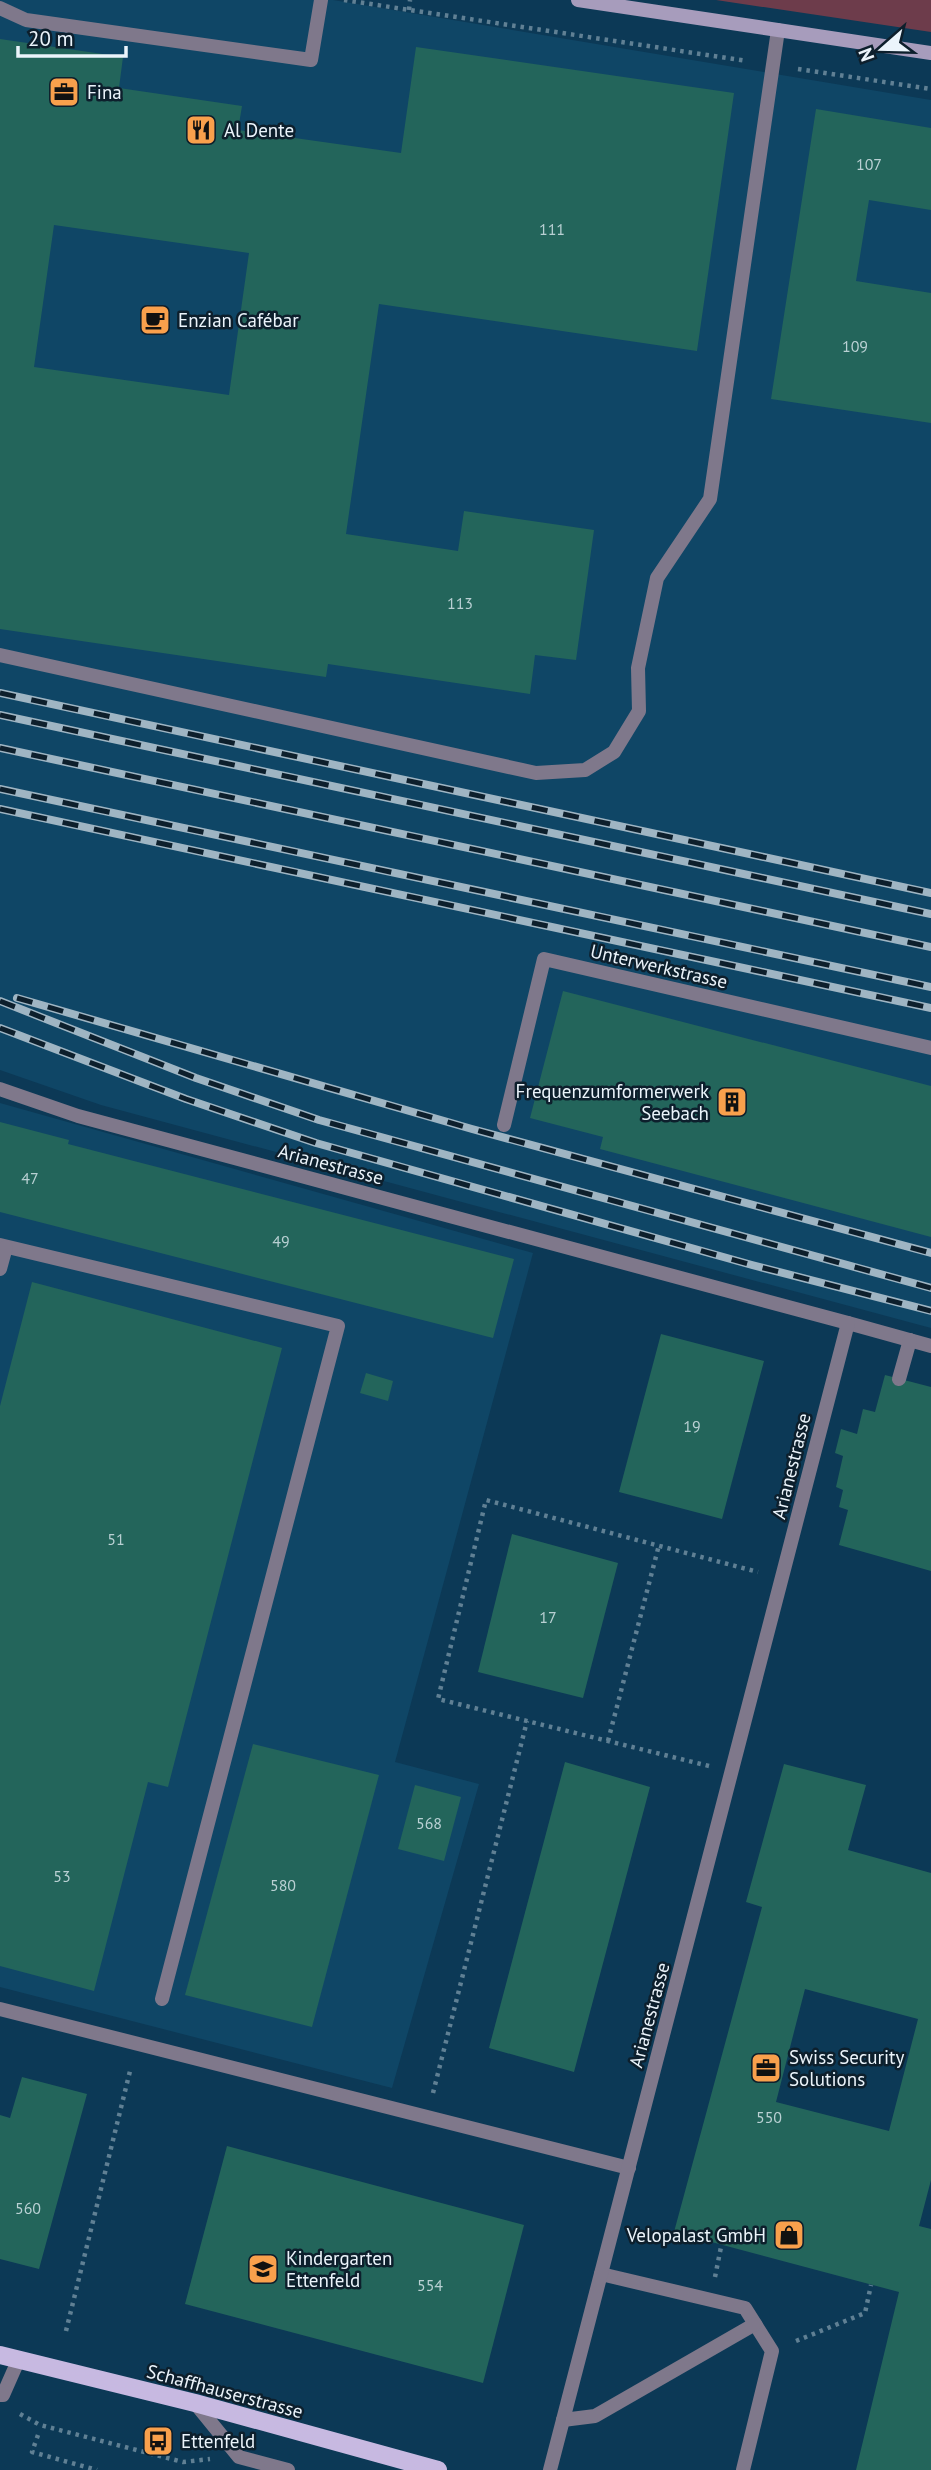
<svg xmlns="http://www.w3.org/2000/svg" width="931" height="2470" font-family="'PT Sans',sans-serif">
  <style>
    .built { fill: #0f4666 }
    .green { fill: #6d3c4b }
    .building { fill: #23655b; fill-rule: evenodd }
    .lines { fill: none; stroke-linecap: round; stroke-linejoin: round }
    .path { stroke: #608094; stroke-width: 4.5; stroke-dasharray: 3.5 5; stroke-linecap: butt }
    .service { stroke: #7f788b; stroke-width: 14 }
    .minor { stroke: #7f788b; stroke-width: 14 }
    .secondary { stroke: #a79cbc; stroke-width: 14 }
    .primary { stroke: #c7b9e1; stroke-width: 18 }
    .rail-casing { stroke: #9fb5c3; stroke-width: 8 }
    .rail { stroke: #0d1f2c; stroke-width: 5; stroke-dasharray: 16; stroke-linecap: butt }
    .labels { text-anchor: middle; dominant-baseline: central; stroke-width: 5; stroke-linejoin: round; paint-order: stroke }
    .number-label { font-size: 16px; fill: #b9d0d3 }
    .poi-label { font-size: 19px; fill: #ebf4fb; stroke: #0d1f2c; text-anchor: start }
    .street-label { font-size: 19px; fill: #ebf4fb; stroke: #0d1f2c }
  </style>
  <rect width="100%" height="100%" fill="#0c3956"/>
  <g class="built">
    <polygon points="0,0 333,0 931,100 931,1328 101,1105 0,1070"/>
    <polygon points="0,1103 533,1253 395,1762 479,1784 392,2088 0,1987"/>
  </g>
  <polygon class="green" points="716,0 931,0 931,32"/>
  <g class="building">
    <path d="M 0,39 L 123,57 L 119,88 L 242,106 L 238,130 L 401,153 L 416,47 L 734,93 L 697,351 L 379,304 L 346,534 L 458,551 L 464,511 L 594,530 L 576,660 L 535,655 L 530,694 L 328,664 L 326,677 L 0,629 ZM 54,225 L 249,253 L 229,395 L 34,367 Z"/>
    <polygon points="816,109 931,128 931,210 869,200 856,281 931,293 931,423 771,399"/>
    <polygon points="563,991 931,1086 931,1237 600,1149 603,1137 530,1118"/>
    <polygon points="0,1122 69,1140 68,1144 514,1259 493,1338 0,1212"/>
    <polygon points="32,1282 282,1348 168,1787 148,1782 94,1991 0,1966 0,1406"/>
    <polygon points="661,1334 764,1361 722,1519 619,1492"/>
    <polygon points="366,1373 393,1381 388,1401 360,1393"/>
    <polygon points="885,1375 931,1387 931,1571 839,1545 848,1510 839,1507 843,1490 836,1487 843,1456 835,1453 841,1429 857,1434 863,1409 875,1412"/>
    <polygon points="512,1534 618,1563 583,1698 478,1672"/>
    <polygon points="253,1744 379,1775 312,2027 185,1995"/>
    <polygon points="565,1762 650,1787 574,2072 489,2048"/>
    <path d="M 784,1764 L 866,1785 L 848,1850 L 931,1873 L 931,2180 L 919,2226 L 931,2229 L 931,2470 L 856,2470 L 899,2292 L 674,2232 L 762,1907 L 746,1902 ZM 805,1989 L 918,2019 L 889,2131 L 776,2102 Z"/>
    <polygon points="415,1785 461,1797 444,1861 398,1849"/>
    <polygon points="22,2077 87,2094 39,2269 0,2259 0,2115 10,2118"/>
    <polygon points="227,2146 524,2225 483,2383 185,2304"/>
  </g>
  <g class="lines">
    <g class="path">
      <polyline points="344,0 747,61"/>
      <polyline points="409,10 410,0"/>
      <polyline points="798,69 931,89"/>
      <polyline points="608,1741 659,1545"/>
      <polyline points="709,1766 438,1699 486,1500 758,1572"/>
      <polyline points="433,2093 527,1721"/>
      <polyline points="715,2277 721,2247"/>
      <polyline points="66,2331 131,2067"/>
      <polyline points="796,2341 865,2313 871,2285"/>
      <polyline points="20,2414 40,2425 183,2462 210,2459"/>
      <polyline points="38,2435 32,2452 97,2470"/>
    </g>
    <g class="service">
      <polyline points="0,8 26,20 311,60 321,0"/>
      <polyline points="0,655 536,773 585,770 614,752 639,711 638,668 657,578 710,499 778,30"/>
      <polyline points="504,1125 544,959 931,1048"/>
      <polyline points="0,1245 338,1326 162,1999"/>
      <polyline points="0,1269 6,1247"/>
      <polyline points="848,1323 931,1346"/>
      <polyline points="899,1379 910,1340"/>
      <polyline points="0,2009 629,2168"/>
      <polyline points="601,2274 745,2308 772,2351 743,2470"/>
      <polyline points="0,2395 3,2395 18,2361"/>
      <polyline points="195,2403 239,2457 288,2470"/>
      <polyline points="563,2420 595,2416 755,2324"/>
    </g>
    <polyline class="minor" points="0,1089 78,1116 848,1323 550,2470"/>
    <polyline class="secondary" points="578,0 931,53"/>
    <polyline class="primary" points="0,2355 195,2403 438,2470"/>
    <g class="rail-casing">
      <g id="rail">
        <polyline points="0,693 931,893"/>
        <polyline points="0,715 931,914"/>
        <polyline points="0,748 931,947"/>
        <polyline points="0,789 931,987"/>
        <polyline points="0,809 931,1008"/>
        <polyline points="17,998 472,1129 931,1253"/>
        <polyline points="0,1001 196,1078 319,1120 931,1288"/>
        <polyline points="0,1028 186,1099 316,1143 752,1265 931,1311"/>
      </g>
    </g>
    <use href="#rail" class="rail"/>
  </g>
  <defs>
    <g id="office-square" transform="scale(1.575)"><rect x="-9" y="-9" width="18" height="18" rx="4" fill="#f9a04c" stroke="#0d1f2c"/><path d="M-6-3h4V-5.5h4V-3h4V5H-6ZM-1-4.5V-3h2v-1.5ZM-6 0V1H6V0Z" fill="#111"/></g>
    <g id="restaurant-square" transform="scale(1.575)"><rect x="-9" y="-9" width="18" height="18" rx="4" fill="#f9a04c" stroke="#0d1f2c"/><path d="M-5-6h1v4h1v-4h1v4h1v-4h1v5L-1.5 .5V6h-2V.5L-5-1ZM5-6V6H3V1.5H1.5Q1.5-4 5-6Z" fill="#111"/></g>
    <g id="cafe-square" transform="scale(1.575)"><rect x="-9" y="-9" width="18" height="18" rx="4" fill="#f9a04c" stroke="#0d1f2c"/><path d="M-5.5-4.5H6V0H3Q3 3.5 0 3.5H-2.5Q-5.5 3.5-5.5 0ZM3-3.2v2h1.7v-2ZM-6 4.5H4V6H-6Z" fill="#111"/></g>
    <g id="building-square" transform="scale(1.575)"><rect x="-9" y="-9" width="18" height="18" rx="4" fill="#f9a04c" stroke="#0d1f2c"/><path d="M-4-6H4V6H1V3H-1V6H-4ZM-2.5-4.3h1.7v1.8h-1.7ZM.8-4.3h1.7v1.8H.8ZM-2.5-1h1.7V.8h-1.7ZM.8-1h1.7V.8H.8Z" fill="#111"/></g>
    <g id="shop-square" transform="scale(1.575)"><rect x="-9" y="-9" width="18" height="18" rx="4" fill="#f9a04c" stroke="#0d1f2c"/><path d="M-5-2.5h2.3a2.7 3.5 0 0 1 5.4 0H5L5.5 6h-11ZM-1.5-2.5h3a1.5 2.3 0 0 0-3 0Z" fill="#111"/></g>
    <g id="school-square" transform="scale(1.575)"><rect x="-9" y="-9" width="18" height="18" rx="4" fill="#f9a04c" stroke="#0d1f2c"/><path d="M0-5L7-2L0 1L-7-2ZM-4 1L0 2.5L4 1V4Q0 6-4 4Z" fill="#111"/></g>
    <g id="bus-square" transform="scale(1.575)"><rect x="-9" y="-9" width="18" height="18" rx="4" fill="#f9a04c" stroke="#0d1f2c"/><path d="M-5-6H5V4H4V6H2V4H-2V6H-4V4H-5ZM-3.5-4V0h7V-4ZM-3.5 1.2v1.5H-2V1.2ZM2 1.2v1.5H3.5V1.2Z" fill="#111"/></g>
  </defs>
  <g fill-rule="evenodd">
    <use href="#office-square" x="64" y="92"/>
    <use href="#restaurant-square" x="201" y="130"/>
    <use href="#cafe-square" x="155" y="320"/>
    <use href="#building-square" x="732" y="1102"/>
    <use href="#office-square" x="766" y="2068"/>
    <use href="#shop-square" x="789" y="2235"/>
    <use href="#school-square" x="263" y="2269"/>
    <use href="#bus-square" x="158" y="2441"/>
  </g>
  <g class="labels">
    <g class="number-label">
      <text x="869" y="164">107</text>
      <text x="552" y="229">111</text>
      <text x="855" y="346">109</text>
      <text x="460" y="603">113</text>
      <text x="30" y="1178">47</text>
      <text x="281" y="1241">49</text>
      <text x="692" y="1426">19</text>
      <text x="116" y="1539">51</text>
      <text x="548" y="1617">17</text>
      <text x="429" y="1823">568</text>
      <text x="62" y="1876">53</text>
      <text x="283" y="1885">580</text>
      <text x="769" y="2117">550</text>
      <text x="28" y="2208">560</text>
      <text x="430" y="2285">554</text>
    </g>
    <g class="poi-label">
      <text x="87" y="92">Fina</text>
      <text x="224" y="130">Al Dente</text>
      <text x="178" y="320">Enzian Cafébar</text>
      <text x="709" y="1091" text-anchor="end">Frequenzumformerwerk<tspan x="709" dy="22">Seebach</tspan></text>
      <text x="789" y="2057">Swiss Security<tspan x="789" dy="22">Solutions</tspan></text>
      <text x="766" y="2235" text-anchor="end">Velopalast GmbH</text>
      <text x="286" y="2258">Kindergarten<tspan x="286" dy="22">Ettenfeld</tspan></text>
      <text x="181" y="2441">Ettenfeld</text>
    </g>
    <g class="street-label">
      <text transform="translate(659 966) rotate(13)">Unterwerkstrasse</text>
      <text transform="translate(331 1164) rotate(15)">Arianestrasse</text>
      <text transform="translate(791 1466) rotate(-76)">Arianestrasse</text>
      <text transform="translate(649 2015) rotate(-75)">Arianestrasse</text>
      <text transform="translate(225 2391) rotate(15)">Schaffhauserstrasse</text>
    </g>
  </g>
  <g transform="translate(882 49) rotate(250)" stroke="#0d1f2c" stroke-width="5" paint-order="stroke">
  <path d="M0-5L12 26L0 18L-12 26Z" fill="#ebf4fb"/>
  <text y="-10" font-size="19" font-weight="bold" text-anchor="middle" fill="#ebf4fb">N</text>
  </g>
  <path d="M18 46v10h108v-10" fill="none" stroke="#ebf4fb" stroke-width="3.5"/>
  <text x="28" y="46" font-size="21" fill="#ebf4fb" stroke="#0d1f2c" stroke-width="5" paint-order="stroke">20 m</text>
</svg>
